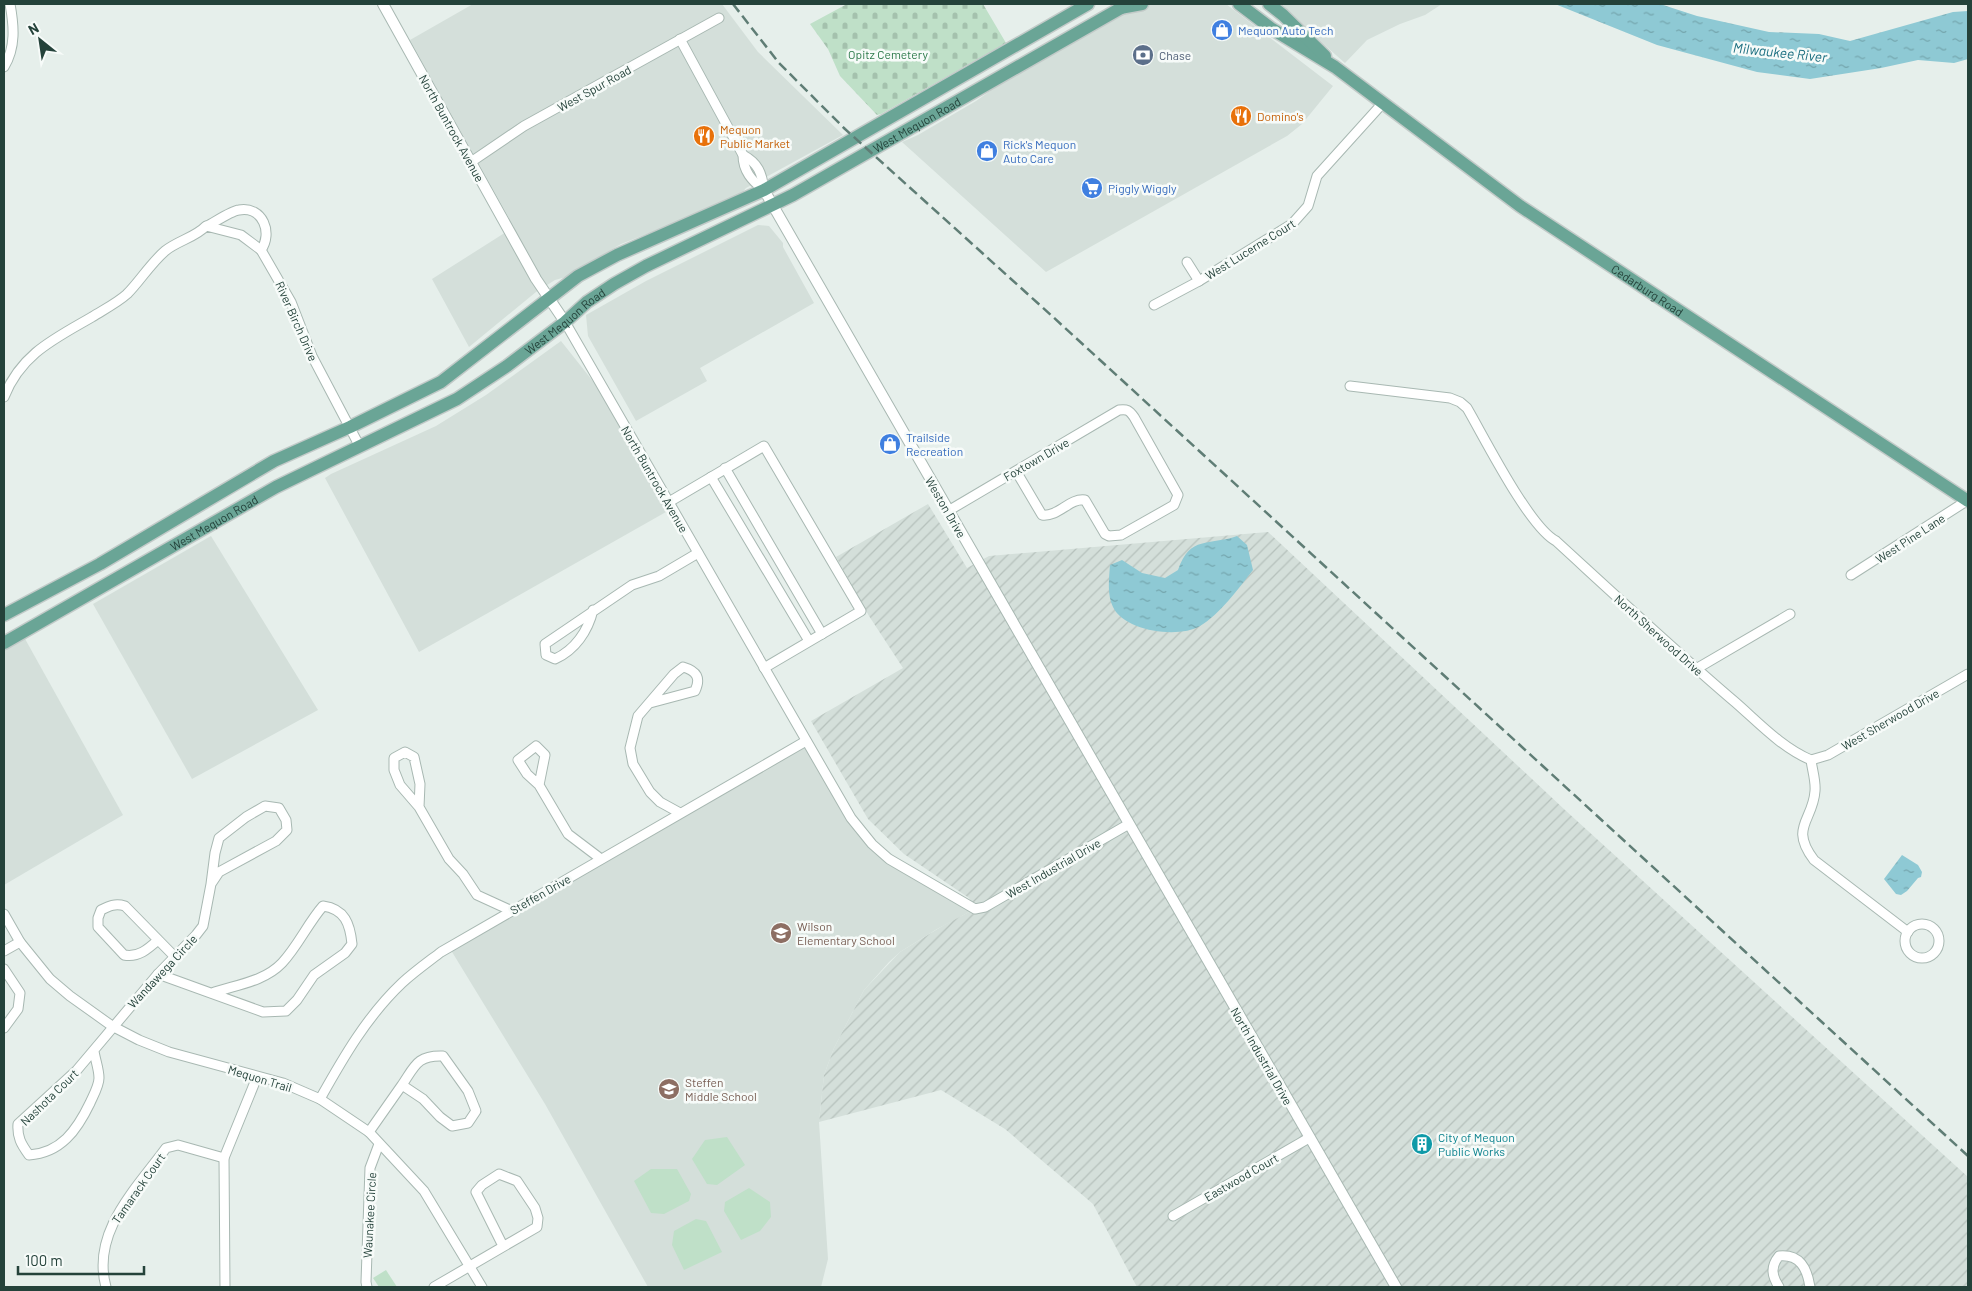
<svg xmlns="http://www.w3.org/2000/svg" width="1972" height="1291" font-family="Barlow,sans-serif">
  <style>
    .built { fill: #d4dfda }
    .industrial { fill: url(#industrial-furrows) }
    .green { fill: #bfe0c8 }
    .cemetery { fill: url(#cemetery-stones) }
    .water { fill: url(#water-ripples) }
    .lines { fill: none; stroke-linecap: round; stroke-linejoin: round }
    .minor-casing { stroke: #a8b8b2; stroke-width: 11 }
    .tertiary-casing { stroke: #a8b8b2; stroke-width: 12 }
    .primary-casing { stroke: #c2cac8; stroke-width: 15 }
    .minor { stroke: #fff; stroke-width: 9 }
    .tertiary { stroke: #fff; stroke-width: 10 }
    .primary { stroke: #6aa596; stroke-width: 12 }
    .rail { stroke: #5f7d75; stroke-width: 2.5; stroke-dasharray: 10 5; stroke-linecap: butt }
    .labels { text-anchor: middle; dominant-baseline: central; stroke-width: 5; stroke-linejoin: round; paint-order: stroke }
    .shop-label { font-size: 12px; fill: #366cbe; stroke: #f7fbf9; text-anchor: start }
    .park-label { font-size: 12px; fill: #2d7a4b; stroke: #f7fbf9 }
    .service-label { font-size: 12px; fill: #4e5e75; stroke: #f7fbf9; text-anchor: start }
    .street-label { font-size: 12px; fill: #24423a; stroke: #f7fbf9 }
    .food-label { font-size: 12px; fill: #c56008; stroke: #f7fbf9; text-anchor: start }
    .education-label { font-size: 12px; fill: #785e54; stroke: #f7fbf9; text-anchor: start }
    .culture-label { font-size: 12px; fill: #0d838f; stroke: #f7fbf9; text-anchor: start }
    .water-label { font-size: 14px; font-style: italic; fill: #1c6f80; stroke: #f7fbf9 }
  </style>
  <defs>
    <pattern id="industrial-furrows" width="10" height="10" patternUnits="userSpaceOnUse" patternTransform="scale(1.25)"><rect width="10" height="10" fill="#d4dfda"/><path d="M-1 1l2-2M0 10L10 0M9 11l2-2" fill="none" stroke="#b6c1bc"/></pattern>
    <pattern id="cemetery-stones" width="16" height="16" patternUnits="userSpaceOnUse" patternTransform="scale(1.25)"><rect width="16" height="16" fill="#bfe0c8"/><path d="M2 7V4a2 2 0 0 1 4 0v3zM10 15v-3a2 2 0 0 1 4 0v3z" fill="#a4c1ad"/></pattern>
    <pattern id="water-ripples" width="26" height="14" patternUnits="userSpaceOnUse" patternTransform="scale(1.25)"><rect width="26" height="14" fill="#8ec9d4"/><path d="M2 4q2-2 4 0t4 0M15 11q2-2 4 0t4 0" fill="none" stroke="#74a5ad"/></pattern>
  </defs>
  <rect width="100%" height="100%" fill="#e6efeb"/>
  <g class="built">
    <polygon points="473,4 722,4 758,52 843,135 746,188 741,194 680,221 621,244 566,277 555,280 536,292 469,347 432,279 514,227 410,40"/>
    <polygon points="1150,4 1226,4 1333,86 1302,124 1287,136 1046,272 902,142 918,135 976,101 997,86 1124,13"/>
    <polygon points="1282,4 1442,4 1425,15 1400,24 1367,40 1345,63 1311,33"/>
    <polygon points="758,225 769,226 783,243 783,247 814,303 700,368 707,381 636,421 588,336 586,315 646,281"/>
    <polygon points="561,341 615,409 673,508 419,652 325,478 331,474 436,426 486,395"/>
    <polygon points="211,536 318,710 192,779 93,604"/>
    <polygon points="24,637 123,815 4,885 4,649"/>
    <polygon points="806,741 872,844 975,909 937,929 900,952 889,962 864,990 834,1048 824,1075 819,1122 828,1259 821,1287 648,1287 545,1104 449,947"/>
  </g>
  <polygon class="industrial" points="928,504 967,568 989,556 1268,532 1565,810 1968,1177 1968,1287 1137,1287 1093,1204 1005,1129 941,1090 819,1122 824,1075 834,1048 864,990 900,952 944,925 975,909 969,898 904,854 868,819 811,721 903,668 869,616 836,557"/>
  <g class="green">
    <polygon points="727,1137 745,1165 717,1185 707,1184 692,1159 705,1140"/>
    <polygon points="651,1169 677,1169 691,1194 689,1201 664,1214 651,1213 634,1181"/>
    <polygon points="749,1188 770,1202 771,1217 760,1231 741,1240 724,1211 725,1202"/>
    <polygon points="696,1219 706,1221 722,1252 684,1270 672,1245 674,1231"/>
    <polygon points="386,1270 397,1287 379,1287 373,1278"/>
  </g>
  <polygon class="cemetery" points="847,4 983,4 1006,43 881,114 877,115 840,76 828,49 810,24"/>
  <g class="water">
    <polygon points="1555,4 1660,4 1697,16 1769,32 1819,34 1850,41 1953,12 1968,11 1968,59 1954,63 1918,60 1881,68 1810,79 1757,72 1657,45"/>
    <path d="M 1237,536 L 1247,545 L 1253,570 C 1239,588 1219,615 1200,626 C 1178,639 1124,631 1113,607 C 1107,595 1109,579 1110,565 L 1122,560 L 1142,573 L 1165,578 L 1178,570 C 1190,535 1209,546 1237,536 Z"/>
    <polygon points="1902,855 1918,865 1922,872 1921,877 1918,878 1907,891 1901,895 1896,894 1884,879"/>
  </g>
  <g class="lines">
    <g class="minor-casing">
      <g id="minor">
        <path d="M 680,39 L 743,155 C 743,171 752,181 764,190"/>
        <path d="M 4,67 C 16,47 14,26 10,4"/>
        <path d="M 743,155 C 758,163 762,173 764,190"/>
        <polyline points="471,162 524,126 719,18"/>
        <path d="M 207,226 C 215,222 231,211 239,210 C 263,206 273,233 261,250"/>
        <polyline points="1187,262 1199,281"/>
        <polyline points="1154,305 1199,281 1292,224 1308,206 1317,176 1382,104"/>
        <polyline points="565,322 851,818 872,844 889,859 975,909 985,907 1129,824"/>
        <path d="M 1350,386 L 1450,398 L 1460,402 L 1467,408 C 1484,437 1529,527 1556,541 C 1615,595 1674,650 1735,702 C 1758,722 1782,748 1811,760 C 1812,769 1816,781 1815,791 C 1813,821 1789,827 1814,860 L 1908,932"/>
        <path d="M 4,397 C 21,354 54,339 92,317 C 103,310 117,303 127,294 C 140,281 150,264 165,251 C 177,241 196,237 206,226 L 241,235 L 261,250 L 291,302 L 312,356 L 360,447"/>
        <polyline points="725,468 822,634"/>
        <polyline points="711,477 809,641"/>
        <polyline points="669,502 764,446 861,611 764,668"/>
        <path d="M 948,511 L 1119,410 C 1127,409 1129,410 1134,417 L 1178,495 L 1174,505 L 1121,535 L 1109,536 L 1105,534 L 1085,500 C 1069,498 1059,517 1042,515 L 1016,471"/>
        <polyline points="1851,575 1968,500"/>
        <path d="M 593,610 C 588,631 575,650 555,659 L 546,655 L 545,644 L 632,585 L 659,576 L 698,553"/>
        <polyline points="1696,669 1790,614"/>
        <path d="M 650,703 L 695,691 C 701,678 697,671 683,667 L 674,674 L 638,716 L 630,748 L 633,764 L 650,792 L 660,802 L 680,813"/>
        <polyline points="1811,760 1828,755 1968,674"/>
        <polyline points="539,785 545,755 536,746 518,760 527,774 539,785 568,834 601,859"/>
        <polyline points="419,807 420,784 414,757 405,752 394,758 394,770 400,785 419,807 449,859 463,874 477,895 512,911"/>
        <polyline points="4,914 20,942 50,979 70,996 112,1026 139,1040 169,1052 283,1083 320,1099 369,1132 424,1191 482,1287"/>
        <circle cx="1922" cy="941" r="17"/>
        <path d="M 158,940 C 148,949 138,958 124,955 L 98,927 L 98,918 L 101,910 C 109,906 115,903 125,906 L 175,957"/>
        <polyline points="4,951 20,942"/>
        <polyline points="4,969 20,993 18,1009 4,1028"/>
        <path d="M 158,974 L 263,1012 L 286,1011 L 297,1000 L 314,975 L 345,953 L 352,944 C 350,924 345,909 323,906 C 308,923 298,946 282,963 C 264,982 235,985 212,993"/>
        <path d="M 94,1051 C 95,1059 99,1069 99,1078 C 99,1086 93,1096 90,1103 C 77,1130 61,1153 29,1155 C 21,1144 17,1137 18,1124 L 77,1070 L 158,974 L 196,935 L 203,926 L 211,884 L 219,872 L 276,841 L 287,830 L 286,820 L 279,808 L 265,806 L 246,817 L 219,838 L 215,853 L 211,884"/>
        <path d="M 320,1099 C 343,1058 367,1016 402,983 C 414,972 428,962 441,952 L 806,741"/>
        <path d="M 369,1132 L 402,1085 L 423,1099 L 440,1117 L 452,1126 L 468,1123 L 476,1111 L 468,1091 L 443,1056 C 417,1055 415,1066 402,1085"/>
        <polyline points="1173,1216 1309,1138"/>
        <path d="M 106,1287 C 91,1232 136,1189 166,1148 L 178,1145 L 224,1158"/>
        <polyline points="225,1287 224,1158 257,1077"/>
        <polyline points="367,1287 366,1282 370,1168 379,1144"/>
        <polyline points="434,1287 537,1227 538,1218 535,1208 517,1181 499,1174 482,1185 476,1192 503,1246"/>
        <path d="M 1779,1287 C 1772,1276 1770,1267 1779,1256 C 1800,1254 1807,1268 1810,1287"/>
      </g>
    </g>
    <g class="tertiary-casing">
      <g id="tertiary">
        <polyline points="383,4 536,279 565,322"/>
        <polyline points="764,190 1396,1287"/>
      </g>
    </g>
    <g class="primary-casing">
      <g id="primary">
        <path id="s1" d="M 1239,4 L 1272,29 L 1335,67 L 1520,206 L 1968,501"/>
        <polyline points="1269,4 1283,15 1325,56"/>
        <polyline points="1120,8 1142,4"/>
        <polyline points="4,615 100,564 274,461 350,427 441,382 578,276 617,255 764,190 1088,4"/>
        <path id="s2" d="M 4,643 L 276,487 L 457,399 L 507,366 L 565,322 L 587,302 L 614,284 L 646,266 L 793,195 L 1128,4"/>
      </g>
    </g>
    <use href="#minor" class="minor"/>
    <use href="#tertiary" class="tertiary"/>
    <use href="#primary" class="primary"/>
    <polyline class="rail" points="733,4 779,63 845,129 1052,316 1968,1156"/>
  </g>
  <defs>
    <g id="shop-disc" transform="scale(1.125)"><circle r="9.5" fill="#3f7fe0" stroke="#f7fbf9"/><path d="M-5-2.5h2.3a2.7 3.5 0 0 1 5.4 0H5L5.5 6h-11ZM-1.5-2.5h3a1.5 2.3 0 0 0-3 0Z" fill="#fff"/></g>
    <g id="bank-disc" transform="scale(1.125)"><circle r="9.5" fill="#5c6f8a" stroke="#f7fbf9"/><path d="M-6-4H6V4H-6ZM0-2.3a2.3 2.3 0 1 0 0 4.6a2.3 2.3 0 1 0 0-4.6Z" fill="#fff"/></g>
    <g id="restaurant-disc" transform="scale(1.125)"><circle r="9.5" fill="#e8710a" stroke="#f7fbf9"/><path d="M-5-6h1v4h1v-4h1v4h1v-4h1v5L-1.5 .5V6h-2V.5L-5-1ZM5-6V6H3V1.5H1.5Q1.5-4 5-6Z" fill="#fff"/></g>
    <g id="supermarket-disc" transform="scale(1.125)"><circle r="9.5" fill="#3f7fe0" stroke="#f7fbf9"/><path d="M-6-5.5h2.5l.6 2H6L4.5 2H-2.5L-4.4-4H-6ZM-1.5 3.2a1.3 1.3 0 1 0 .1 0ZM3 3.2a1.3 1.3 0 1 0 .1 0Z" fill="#fff"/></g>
    <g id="school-disc" transform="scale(1.125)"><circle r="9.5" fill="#8d6e63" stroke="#f7fbf9"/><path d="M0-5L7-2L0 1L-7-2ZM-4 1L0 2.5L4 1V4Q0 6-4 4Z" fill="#fff"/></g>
    <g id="building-disc" transform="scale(1.125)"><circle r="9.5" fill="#0f9aa8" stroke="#f7fbf9"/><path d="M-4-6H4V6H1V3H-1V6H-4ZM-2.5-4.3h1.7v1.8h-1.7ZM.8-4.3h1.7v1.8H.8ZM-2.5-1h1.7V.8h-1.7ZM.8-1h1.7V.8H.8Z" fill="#fff"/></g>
  </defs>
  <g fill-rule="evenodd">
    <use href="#shop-disc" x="1222" y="30"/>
    <use href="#bank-disc" x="1143" y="55"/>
    <use href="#restaurant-disc" x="1241" y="116"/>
    <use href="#restaurant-disc" x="704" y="136"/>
    <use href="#shop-disc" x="987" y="151"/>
    <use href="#supermarket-disc" x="1092" y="188"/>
    <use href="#shop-disc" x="890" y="444"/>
    <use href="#school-disc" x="781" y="933"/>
    <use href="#school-disc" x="669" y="1089"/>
    <use href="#building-disc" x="1422" y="1144"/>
  </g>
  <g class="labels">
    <g class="shop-label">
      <text x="1238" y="30">Mequon Auto Tech</text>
      <text x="1003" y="144">Rick's Mequon<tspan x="1003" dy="14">Auto Care</tspan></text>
      <text x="1108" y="188">Piggly Wiggly</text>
      <text x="906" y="437">Trailside<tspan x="906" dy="14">Recreation</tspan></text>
    </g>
    <g class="park-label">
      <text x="888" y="54">Opitz Cemetery</text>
    </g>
    <g class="service-label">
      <text x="1159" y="55">Chase</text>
    </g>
    <g class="street-label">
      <text transform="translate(594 88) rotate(-29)">West Spur Road</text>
      <text stroke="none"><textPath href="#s2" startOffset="1052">West Mequon Road</textPath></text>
      <text transform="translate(452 128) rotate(61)">North Buntrock Avenue</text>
      <text transform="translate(1250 249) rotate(-32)">West Lucerne Court</text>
      <text stroke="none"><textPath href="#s1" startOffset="499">Cedarburg Road</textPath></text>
      <text transform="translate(297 321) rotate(66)">River Birch Drive</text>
      <text stroke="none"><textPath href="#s2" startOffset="648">West Mequon Road</textPath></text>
      <text transform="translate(1036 459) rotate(-30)">Foxtown Drive</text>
      <text transform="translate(655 479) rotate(60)">North Buntrock Avenue</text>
      <text transform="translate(946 507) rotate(60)">Weston Drive</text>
      <text stroke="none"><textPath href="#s2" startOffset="242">West Mequon Road</textPath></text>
      <text transform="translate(1910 538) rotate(-33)">West Pine Lane</text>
      <text transform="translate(1659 635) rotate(42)">North Sherwood Drive</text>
      <text transform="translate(1890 719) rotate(-30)">West Sherwood Drive</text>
      <text transform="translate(1053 868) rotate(-30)">West Industrial Drive</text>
      <text transform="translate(540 894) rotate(-30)">Steffen Drive</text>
      <text transform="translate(162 971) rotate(-47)">Wandawega Circle</text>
      <text transform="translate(1262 1056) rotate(60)">North Industrial Drive</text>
      <text transform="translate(260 1078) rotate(17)">Mequon Trail</text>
      <text transform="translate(49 1097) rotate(-44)">Nashota Court</text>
      <text transform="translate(1241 1177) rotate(-30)">Eastwood Court</text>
      <text transform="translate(138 1188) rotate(-55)">Tamarack Court</text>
      <text transform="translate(369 1215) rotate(-87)">Waunakee Circle</text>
    </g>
    <g class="food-label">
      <text x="1257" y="116">Domino's</text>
      <text x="720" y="129">Mequon<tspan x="720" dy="14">Public Market</tspan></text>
    </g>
    <g class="education-label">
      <text x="797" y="926">Wilson<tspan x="797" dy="14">Elementary School</tspan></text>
      <text x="685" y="1082">Steffen<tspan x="685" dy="14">Middle School</tspan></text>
    </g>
    <g class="culture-label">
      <text x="1438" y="1137">City of Mequon<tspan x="1438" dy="14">Public Works</tspan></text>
    </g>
    <g class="water-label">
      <text transform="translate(1780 52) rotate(6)">Milwaukee River</text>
    </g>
  </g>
  <rect width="1972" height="1291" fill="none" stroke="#24423a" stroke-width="10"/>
  <g transform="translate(40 40) rotate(330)" stroke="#f7fbf9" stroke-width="4" paint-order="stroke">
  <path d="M0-4L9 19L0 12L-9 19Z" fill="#24423a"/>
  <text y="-8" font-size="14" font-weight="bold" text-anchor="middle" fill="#24423a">N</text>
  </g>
  <path d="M18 1266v8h126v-8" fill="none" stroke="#24423a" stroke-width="2.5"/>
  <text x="25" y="1266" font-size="15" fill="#24423a" stroke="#f7fbf9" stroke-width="4" paint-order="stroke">100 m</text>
</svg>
